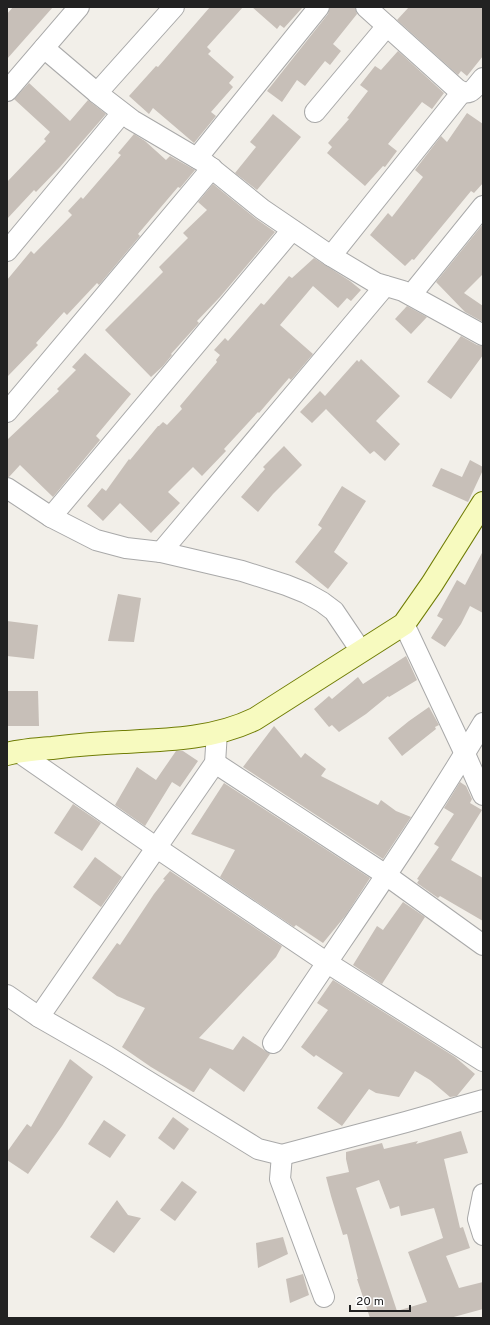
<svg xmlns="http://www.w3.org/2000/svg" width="490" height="1325" font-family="Overpass,sans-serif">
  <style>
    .building { fill: #c7bfb8; fill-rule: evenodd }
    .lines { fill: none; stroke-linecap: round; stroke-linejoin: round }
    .street-casing { stroke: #a9a9a9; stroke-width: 22 }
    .secondary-casing { stroke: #707d05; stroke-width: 24 }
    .street { stroke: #fff; stroke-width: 20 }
    .secondary { stroke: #f7fabf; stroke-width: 22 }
  </style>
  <rect width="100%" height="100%" fill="#f2efe9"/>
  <g class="building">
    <polygon points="13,7 53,7 7,59 7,14"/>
    <polygon points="210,7 243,7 207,47 211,51 208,54 234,77 229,83 233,87 211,112 216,116 194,143 153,108 149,114 129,96 156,66 158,67"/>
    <polygon points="252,7 303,7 284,28 280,25 277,29"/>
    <polygon points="330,7 355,7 357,14 333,44 341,51 330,65 325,61 305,86 297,80 282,102 267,91 328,14"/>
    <polygon points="409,7 483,7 483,56 467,76 461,71 458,75 397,20"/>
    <polygon points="398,51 444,93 432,109 422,102 388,144 397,151 385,167 383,166 365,186 327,153 332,147 328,143 349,119 347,118 368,91 360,85 375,66 381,70"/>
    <polygon points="29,83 70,121 88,100 106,114 60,167 36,192 34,190 7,219 7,182 46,141 44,139 50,132 14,99"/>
    <polygon points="467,113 483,124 483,183 474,193 471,191 414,260 412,259 405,266 370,235 388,213 392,217 423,177 415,170 441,136 447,142"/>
    <polygon points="273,114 301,137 257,190 235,173 256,147 250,142"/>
    <polygon points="134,134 145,141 166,160 170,156 195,170 180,188 178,187 138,234 140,236 99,285 97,283 67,315 64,312 36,343 38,345 7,377 7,280 31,251 34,254 72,215 68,211 81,197 83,199 121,155 118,153"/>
    <polygon points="213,184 255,218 275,232 220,297 197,321 199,323 171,354 172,355 163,366 151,377 105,330 163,272 159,267 188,238 183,233 207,210 198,202"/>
    <polygon points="483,224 483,274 464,293 483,306 483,322 465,312 436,282"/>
    <polygon points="314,258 350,281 361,290 351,301 347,298 338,308 313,286 280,325 313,354 291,380 289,378 259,413 258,412 224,449 226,451 202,476 193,467 168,492 180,503 151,533 120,503 103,521 87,506 102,488 106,491 129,459 130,460 158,426 159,426 163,422 167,425 182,409 180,406 217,362 216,360 220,355 214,350 225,338 228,341 261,303 264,305 289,276 292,278"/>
    <polygon points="407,306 427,317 411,334 395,319"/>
    <polygon points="461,336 477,345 483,346 483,355 451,399 427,382"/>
    <polygon points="85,353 131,394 96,436 100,440 53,497 20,465 9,477 7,477 7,440 59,391 57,389 76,370 72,367"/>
    <polygon points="361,359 400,396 376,421 400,444 385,461 374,451 370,454 326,409 312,423 300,412 320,391 325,396 357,360 359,362"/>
    <polygon points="284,446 302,465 273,494 258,512 241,497 265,469 263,467"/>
    <polygon points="470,460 483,467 483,470 468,502 432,486 441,468 462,477"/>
    <polygon points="342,486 366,501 334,552 348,563 328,589 295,562 322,528 318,525"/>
    <polygon points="483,551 483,613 470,606 461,624 445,647 431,638 443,619 437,616 457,580 465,585"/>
    <polygon points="118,594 141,598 134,642 108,641"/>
    <polygon points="7,621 38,625 34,659 7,656"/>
    <polygon points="406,656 417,680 389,697 388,696 366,714 339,732 332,725 329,727 314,709 329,696 332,699 358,677 363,684"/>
    <polygon points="7,691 38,691 39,726 7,726"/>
    <polygon points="429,707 439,725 435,727 436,729 402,756 388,738 409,721"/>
    <polygon points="274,726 301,758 305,753 326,769 321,776 378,805 381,800 396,811 411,817 383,859 243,767"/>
    <polygon points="176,751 183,751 198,761 180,787 172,782 145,826 115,805 137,767 156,780"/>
    <polygon points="460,782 466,786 472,799 470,803 482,810 451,860 483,878 483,921 440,896 438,898 417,883 419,880 417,879 439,847 434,844 454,814 444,808"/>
    <polygon points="224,783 370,878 346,915 323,943 296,925 294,927 220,877 235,850 191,834"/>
    <polygon points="73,804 101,823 82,851 54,833"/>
    <polygon points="95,857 122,877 101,907 73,887"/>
    <polygon points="170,871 282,946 276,957 199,1038 233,1050 243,1036 270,1054 244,1092 210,1068 194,1092 193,1092 151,1067 122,1047 145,1008 117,996 92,978 117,943 120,945 154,894 165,880 163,879"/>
    <polygon points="403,902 425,917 382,984 353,965 377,926 383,930"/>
    <polygon points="333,980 455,1057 475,1074 457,1096 450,1097 430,1080 415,1071 399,1097 376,1093 369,1089 342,1126 317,1108 343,1073 316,1055 314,1057 301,1047 328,1010 317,1003"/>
    <polygon points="70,1059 93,1077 62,1126 28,1174 7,1160 7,1152 27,1124 31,1127"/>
    <polygon points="173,1117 189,1129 174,1150 158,1138"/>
    <polygon points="104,1120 126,1135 110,1158 88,1144"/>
    <path d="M 461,1131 L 468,1153 L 444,1159 L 460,1228 L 463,1227 L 470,1248 L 446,1256 L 459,1288 L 483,1282 L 483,1309 L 450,1318 L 370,1318 L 357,1279 L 358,1279 L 347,1234 L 343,1235 L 331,1196 L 326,1177 L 349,1172 L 346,1159 L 346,1152 L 382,1143 L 384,1149 L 418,1141 L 416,1144 ZM 379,1180 L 390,1209 L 399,1206 L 401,1216 L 434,1208 L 443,1238 L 408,1252 L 427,1302 L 397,1311 L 356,1188 Z"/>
    <polygon points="182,1181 197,1192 175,1221 160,1210"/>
    <polygon points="117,1200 128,1215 141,1218 114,1253 90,1237"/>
    <polygon points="283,1237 288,1254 258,1268 256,1243"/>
    <polygon points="303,1274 309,1295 290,1303 286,1279"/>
  </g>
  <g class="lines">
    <g class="street-casing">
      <g id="street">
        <path d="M 366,7 L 457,89 C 471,98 474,88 483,78"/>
        <polyline points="44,48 97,93 132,120 205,163 262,209 331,256 376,283 403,291 483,335"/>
        <polyline points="7,91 79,7"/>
        <polyline points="97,93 174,7"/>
        <polyline points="315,112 387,26"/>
        <polyline points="197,158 319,7"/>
        <polyline points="7,251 122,113"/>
        <polyline points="331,256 462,92"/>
        <polyline points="411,295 483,206"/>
        <polyline points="7,412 212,168"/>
        <polyline points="7,488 51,517 96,540 126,548 161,552 242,571 286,585 306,593 322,602 334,611 361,651"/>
        <polyline points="51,517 292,230"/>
        <polyline points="161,552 385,286"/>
        <polyline points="404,624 465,754 483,795"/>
        <polyline points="17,751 157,848 326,962 483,1061"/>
        <polyline points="215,763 386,875 483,945"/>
        <polyline points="7,995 39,1017 107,1056 258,1149 282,1155 406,1122 483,1100"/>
        <polyline points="39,1017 215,763 217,732"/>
        <path d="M 273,1043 C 343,937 418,833 483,723"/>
        <polyline points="282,1155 280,1179 324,1297"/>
        <polyline points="483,1194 478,1219 483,1235"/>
      </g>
    </g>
    <g class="secondary-casing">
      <path id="secondary" d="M 7,754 C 22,750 37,749 52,748 C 76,745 99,743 123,742 C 167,740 214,739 255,719 L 404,624 L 432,584 L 483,503"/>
    </g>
    <use href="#street" class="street"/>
    <use href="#secondary" class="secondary"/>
  </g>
  <rect width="490" height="1325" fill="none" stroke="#222222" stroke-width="16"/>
  <path d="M350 1305v6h60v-6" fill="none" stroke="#222222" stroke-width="2"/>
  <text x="356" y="1305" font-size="12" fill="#222222" stroke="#ffffff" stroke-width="3" paint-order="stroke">20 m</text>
</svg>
